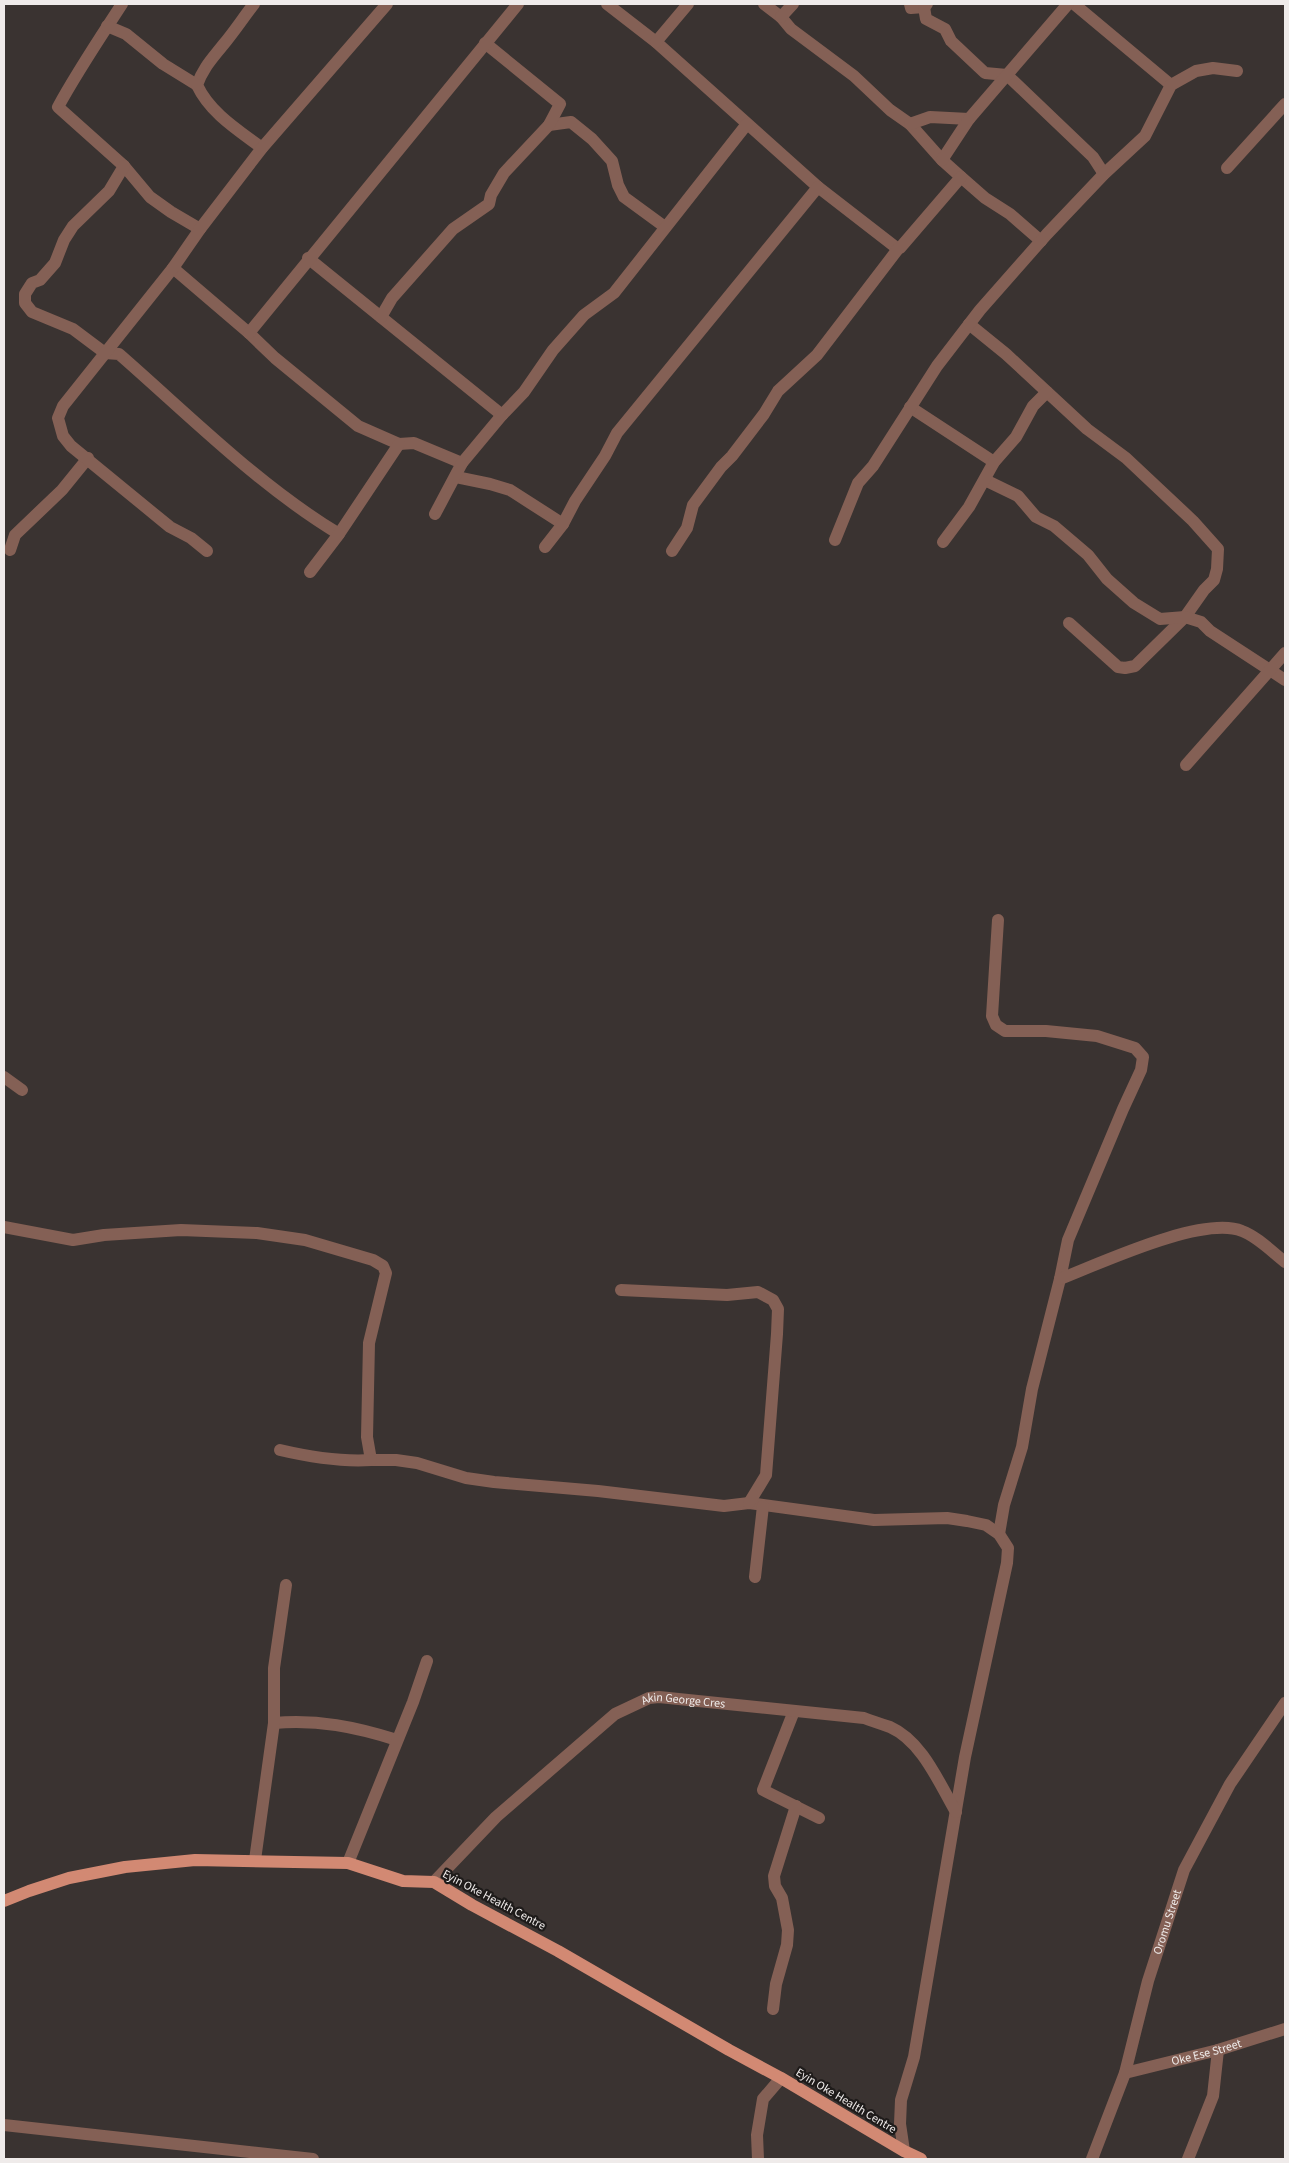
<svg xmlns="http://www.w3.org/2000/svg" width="1289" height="2163" font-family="'Source Sans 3',sans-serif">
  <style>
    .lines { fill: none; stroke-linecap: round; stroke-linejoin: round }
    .minor { stroke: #846055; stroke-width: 12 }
    .major { stroke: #d28973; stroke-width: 12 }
    .labels { text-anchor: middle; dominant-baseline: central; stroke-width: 4.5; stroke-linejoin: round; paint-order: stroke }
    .street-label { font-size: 12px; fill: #efebea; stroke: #1e1b1a }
  </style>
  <rect width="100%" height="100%" fill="#3a3331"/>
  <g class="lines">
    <g class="minor">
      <path d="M 122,4 C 100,38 77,72 58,107 L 124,166 L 150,197 L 171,212 L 200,229"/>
      <path d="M 254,4 C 243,18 234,32 223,45 C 212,59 203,68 197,85 C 210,113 238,130 262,148"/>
      <polyline points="607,4 656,42 818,187 898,249"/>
      <polyline points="764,4 781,17 791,29 854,76 890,110 910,124 942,160 961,177 985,198 1010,214 1041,241"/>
      <polyline points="910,4 911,8 924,7 927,4"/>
      <polyline points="1074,4 1171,85"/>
      <polyline points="924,7 926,19 945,29 951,41 985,73 1007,75 1093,157 1104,174"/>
      <polyline points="781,17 793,4"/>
      <polyline points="107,26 126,34 163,64 197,85"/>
      <polyline points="656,42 688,4"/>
      <polyline points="910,124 930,117 969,119"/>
      <polyline points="549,125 571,122 592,139 612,161 618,185 624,197 665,227"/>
      <polyline points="942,160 969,119 1068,4"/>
      <path d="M 124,166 L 109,191 L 73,226 L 64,240 L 55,263 L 40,280 L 32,283 L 25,294 L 25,303 L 32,312 L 73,329 L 105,353 L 119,354 C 190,416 258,485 339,534"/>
      <polyline points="1227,168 1285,104"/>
      <polyline points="308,258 502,415"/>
      <polyline points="173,268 249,333 275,358 358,426 399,444 414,443 462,463"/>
      <polyline points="381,317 392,298 453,229 489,204 491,195 504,173 549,125 560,104 485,43"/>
      <polyline points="969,324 1006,354 1087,429 1126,458 1193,521 1218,549 1217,569 1214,580 1204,590 1185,617 1135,666 1125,668 1118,667 1069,623"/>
      <polyline points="249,333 518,4"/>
      <polyline points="910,407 994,462"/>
      <polyline points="456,477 490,484 510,490 563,524"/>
      <polyline points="985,480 1018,496 1036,517 1054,526 1088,555 1107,579 1134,603 1160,619 1185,617 1201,622 1210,631 1285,680"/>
      <polyline points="435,514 462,463 502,415 524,392 553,350 584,315 614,293 747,124"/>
      <polyline points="835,540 858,483 873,466 937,366 980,310 1047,234 1104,174 1145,136 1171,85 1196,71 1213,68 1237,71"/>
      <polyline points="943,542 969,507 994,462 1016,437 1033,406 1047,392"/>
      <polyline points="545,547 563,524 575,501 605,456 617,433 818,187"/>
      <polyline points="10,550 15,535 62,490 88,458"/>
      <polyline points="207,551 191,538 170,527 71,446 63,436 58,418 63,406 173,268 200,229 262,148 387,4"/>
      <polyline points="672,551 687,528 693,505 721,467 732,456 764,414 778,391 817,355 898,249 900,248 961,177"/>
      <polyline points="310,572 339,534 399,444"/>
      <polyline points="1186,765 1285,653"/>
      <polyline points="998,920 992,1016 996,1025 1005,1031 1046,1031 1097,1036 1135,1048 1143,1057 1141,1070 1123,1109 1068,1240 1060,1279 1032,1389 1022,1447 1004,1505 999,1534"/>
      <polyline points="4,1077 22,1090"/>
      <polyline points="4,1227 73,1240 104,1235 181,1230 257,1233 305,1240 373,1260 383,1266 386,1273 369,1343 367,1437 371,1460 396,1460 417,1463 466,1478 494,1482 598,1491 724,1506 749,1503 874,1520 947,1518 967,1521 986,1525 999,1534 1008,1548 1007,1563 965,1757 914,2057 901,2100 900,2124 904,2151"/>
      <path d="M 1060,1279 C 1101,1263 1203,1215 1242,1231 C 1258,1237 1272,1252 1285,1262"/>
      <polyline points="621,1290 727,1295 758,1292 773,1300 778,1309 777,1334 766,1475 749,1503"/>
      <path d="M 280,1450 C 310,1457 340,1462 371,1460"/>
      <polyline points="755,1577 763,1506"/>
      <polyline points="794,1711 763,1790 819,1818"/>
      <path d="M 274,1723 C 317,1719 356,1727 397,1740"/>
      <polyline points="255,1860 274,1723 274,1668 286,1585"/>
      <polyline points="348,1863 413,1702 427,1661"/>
      <path id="s1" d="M 434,1882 L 496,1817 L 615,1714 L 649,1698 L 659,1697 L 864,1718 C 872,1721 881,1724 890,1727 C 922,1741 939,1783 956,1812"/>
      <polyline points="773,2009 776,1984 787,1945 788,1930 782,1898 775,1886 774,1876 796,1806"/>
      <path id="s2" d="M 1125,2073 L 1218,2050 L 1285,2029"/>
      <polyline points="4,2125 313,2159"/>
      <polyline points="758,2159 757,2135 763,2099 781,2078"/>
      <path id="s3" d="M 1092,2159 L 1125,2073 L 1148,1981 L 1184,1870 L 1230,1784 L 1285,1703"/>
      <polyline points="1188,2159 1213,2096 1218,2050"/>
    </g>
    <polyline class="major" points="4,1901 29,1891 69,1878 125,1867 195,1860 348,1863 403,1881 434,1882 472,1905 558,1951 729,2050 781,2078 904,2151 921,2159"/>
  </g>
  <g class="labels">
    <g class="street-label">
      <text stroke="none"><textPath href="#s1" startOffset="319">Akin George Cres</textPath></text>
      <text transform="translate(494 1900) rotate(28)">Eyin Oke Health Centre</text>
      <text stroke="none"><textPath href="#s3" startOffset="249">Oromu Street</textPath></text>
      <text stroke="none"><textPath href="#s2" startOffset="84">Oke Ese Street</textPath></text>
      <text transform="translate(846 2101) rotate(31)">Eyin Oke Health Centre</text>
    </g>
  </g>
  <rect width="1289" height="2163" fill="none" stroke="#efebea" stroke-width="10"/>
</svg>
